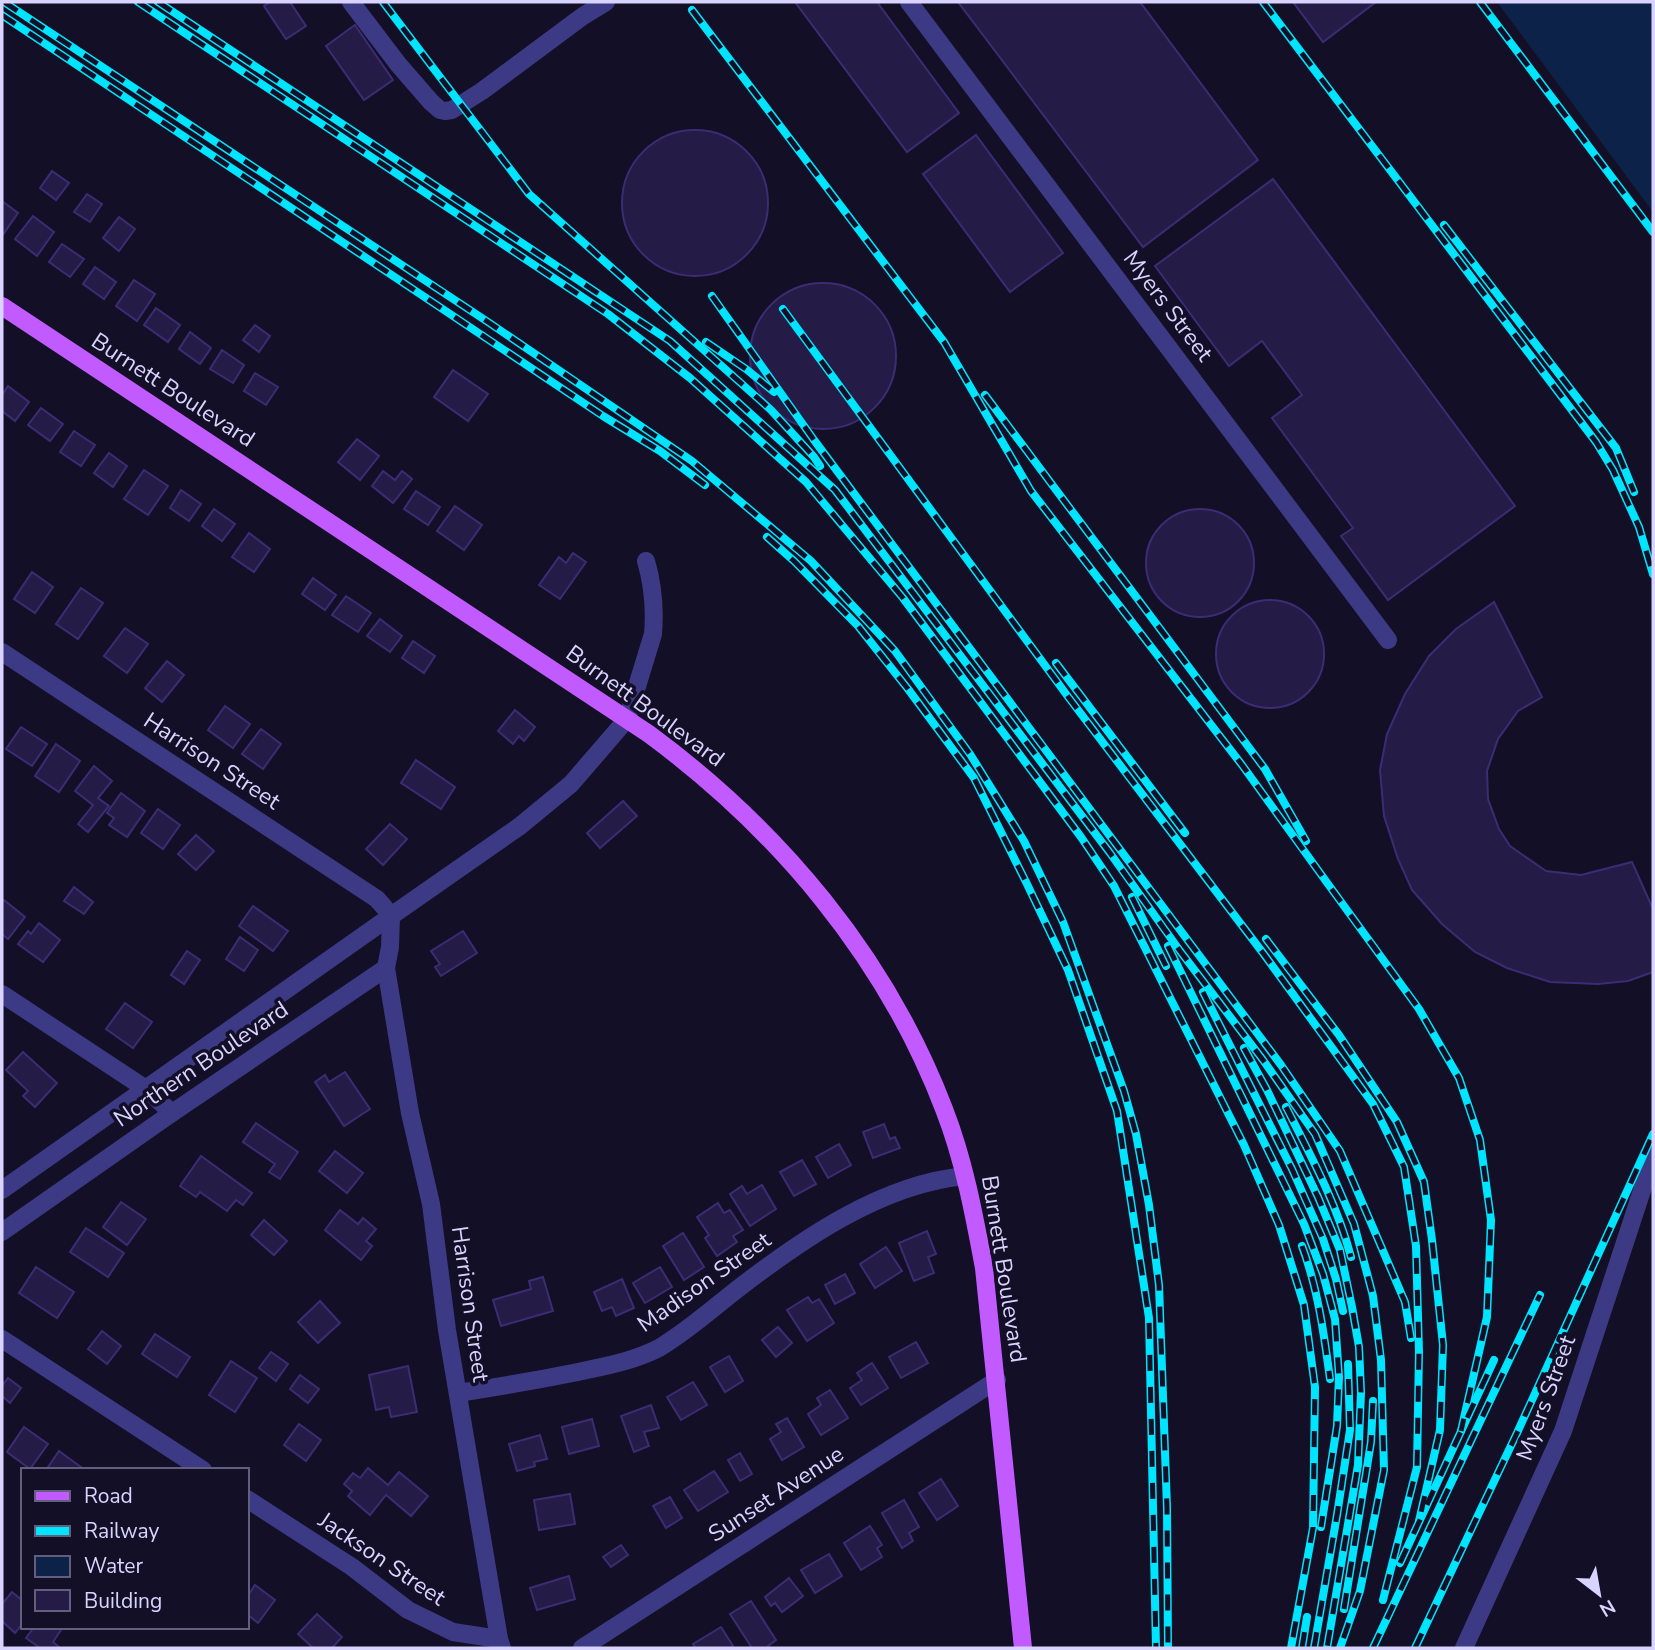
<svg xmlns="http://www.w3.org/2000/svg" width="1655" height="1650" font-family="'Nunito Sans',sans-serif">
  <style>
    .water { fill: #0c2248 }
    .building { fill: #241b47; stroke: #3b2d73; stroke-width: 2 }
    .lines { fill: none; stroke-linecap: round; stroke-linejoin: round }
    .minor { stroke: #3d3a85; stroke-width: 18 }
    .major { stroke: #c25bff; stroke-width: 18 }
    .rail-casing { stroke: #00e5ff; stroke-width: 8 }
    .rail { stroke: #130f26; stroke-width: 5; stroke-dasharray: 16; stroke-linecap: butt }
    .labels { text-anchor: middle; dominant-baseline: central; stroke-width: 7; stroke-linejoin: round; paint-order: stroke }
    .street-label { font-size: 23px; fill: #d9d4ff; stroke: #130f26 }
  </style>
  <rect width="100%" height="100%" fill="#130f26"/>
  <polygon class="water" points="1497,2 1653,2 1653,212"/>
  <g class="building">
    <polygon points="270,2 290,2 306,26 286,39 264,6"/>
    <polygon points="795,2 877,2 959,113 907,152"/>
    <polygon points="958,2 1140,2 1258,160 1143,247"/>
    <polygon points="1293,2 1376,2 1323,42"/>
    <polygon points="355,25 393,80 364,100 326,46"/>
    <circle cx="695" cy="203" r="73"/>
    <polygon points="976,135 1063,253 1010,292 923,174"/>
    <polygon points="52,171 69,183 56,200 40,188"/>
    <polygon points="1273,179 1515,506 1388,600 1341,536 1353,528 1272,418 1302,395 1262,341 1229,366 1155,266"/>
    <polygon points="87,194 102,204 90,222 74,212"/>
    <polygon points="2,201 18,213 2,236"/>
    <polygon points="33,216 54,232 37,256 15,239"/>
    <polygon points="119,217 135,229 119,251 103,238"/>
    <polygon points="62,244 84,259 70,277 49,262"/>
    <polygon points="95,267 116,282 104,299 83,284"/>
    <polygon points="134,280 155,294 137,321 116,306"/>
    <circle cx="823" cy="356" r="73"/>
    <polygon points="156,308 180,325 168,342 144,325"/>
    <polygon points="255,325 270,336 259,352 243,340"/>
    <polygon points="190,332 211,348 200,364 179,349"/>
    <polygon points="222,350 244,365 233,383 210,369"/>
    <polygon points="453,370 488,394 468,421 434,397"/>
    <polygon points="255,373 278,387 266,405 244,391"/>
    <polygon points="8,386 29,402 15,421 2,411 2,395"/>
    <polygon points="41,408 63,424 50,441 28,425"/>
    <polygon points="74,431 95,445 81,466 60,452"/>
    <polygon points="357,439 379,456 360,480 338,462"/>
    <polygon points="109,453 127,466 113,487 94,473"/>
    <polygon points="144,470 168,486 148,515 124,499"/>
    <polygon points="383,471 395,480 402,471 412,479 393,503 372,486"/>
    <polygon points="181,490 201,504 189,521 170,508"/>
    <polygon points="416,491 440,507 428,525 404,509"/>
    <polygon points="455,506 482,525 464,550 437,531"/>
    <polygon points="214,509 235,524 222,541 202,526"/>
    <circle cx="1200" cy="563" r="54"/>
    <polygon points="249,533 270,549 254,572 232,557"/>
    <polygon points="573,553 586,562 560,599 539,585 559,557 566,563"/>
    <polygon points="32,572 53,587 35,613 14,599"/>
    <polygon points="313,578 336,595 325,610 302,594"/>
    <polygon points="81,588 103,603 78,639 56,624"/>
    <polygon points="346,596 371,613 358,632 332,615"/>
    <circle cx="1270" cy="654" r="54"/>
    <polygon points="1494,602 1542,697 1518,711 1498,739 1487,771 1488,799 1499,829 1510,846 1546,871 1581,875 1632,862 1653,909 1653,972 1628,981 1598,984 1550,982 1507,968 1475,952 1442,924 1412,890 1398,859 1384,816 1380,770 1387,734 1405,694 1429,656 1456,629"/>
    <polygon points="380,619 402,636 390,652 367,636"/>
    <polygon points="125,628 148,644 127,673 104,656"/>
    <polygon points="413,641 435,656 424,673 402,658"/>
    <polygon points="167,661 184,675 162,702 145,688"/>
    <polygon points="225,706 250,724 233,748 208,730"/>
    <polygon points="515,710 535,727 524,741 519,736 513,744 498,731"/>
    <polygon points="21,727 47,744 32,766 6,749"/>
    <polygon points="261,729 281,744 263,769 242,754"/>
    <polygon points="56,744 80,761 59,792 35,776"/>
    <polygon points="416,760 455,787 441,809 401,783"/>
    <polygon points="94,766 112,781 98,798 109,806 88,832 78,824 93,805 75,791"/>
    <polygon points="121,793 145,811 127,837 109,825 114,818 107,813"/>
    <polygon points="623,801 637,816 600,848 587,833"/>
    <polygon points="158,809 180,825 163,849 141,833"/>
    <polygon points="390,824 407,839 383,865 366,849"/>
    <polygon points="196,835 214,851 196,870 178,854"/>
    <polygon points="74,887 93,902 84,914 64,901"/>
    <polygon points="4,900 25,917 8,939 2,934 2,902"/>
    <polygon points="253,906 288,931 273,951 239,926"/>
    <polygon points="39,923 60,940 43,962 18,944 28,931 31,934"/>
    <polygon points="463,931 477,953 441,976 435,967 440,964 431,951"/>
    <polygon points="240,937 258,950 244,971 226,959"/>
    <polygon points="187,951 200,960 184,984 171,975"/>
    <polygon points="125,1003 152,1022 133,1048 106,1029"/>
    <polygon points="23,1052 57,1083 35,1107 23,1096 28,1091 6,1070"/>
    <polygon points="345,1072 370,1109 344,1126 315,1082 325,1075 329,1082"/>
    <polygon points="256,1123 298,1152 280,1179 269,1172 275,1164 243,1142"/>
    <polygon points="884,1124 890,1139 895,1137 900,1148 873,1158 863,1132"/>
    <polygon points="839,1144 851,1165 828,1178 816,1157"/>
    <polygon points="335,1151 363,1173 347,1193 319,1171"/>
    <polygon points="201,1156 252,1193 243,1205 236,1200 227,1211 200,1192 196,1197 180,1186"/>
    <polygon points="802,1160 816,1184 794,1196 780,1172"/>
    <polygon points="762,1185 776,1209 750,1226 730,1194 742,1186 747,1194"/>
    <polygon points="121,1202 146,1219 127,1245 103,1227"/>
    <polygon points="718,1203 724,1213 730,1210 743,1230 733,1236 737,1242 717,1256 705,1238 709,1235 697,1217"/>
    <polygon points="340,1210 358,1224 363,1218 376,1229 366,1241 372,1246 361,1260 325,1230"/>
    <polygon points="264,1220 287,1241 274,1255 251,1235"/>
    <polygon points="86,1228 124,1253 108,1277 70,1252"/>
    <polygon points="927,1231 936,1254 928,1257 934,1273 914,1281 899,1243"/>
    <polygon points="683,1233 704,1267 684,1280 663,1246"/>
    <polygon points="886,1247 902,1271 875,1288 860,1264"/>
    <polygon points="36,1267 74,1292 57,1318 19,1293"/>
    <polygon points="660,1267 672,1287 645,1303 633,1283"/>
    <polygon points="845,1274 855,1293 835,1304 825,1285"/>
    <polygon points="543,1277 553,1311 501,1326 493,1300 531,1289 529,1281"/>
    <polygon points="622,1279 634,1308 616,1316 612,1307 602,1311 594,1292"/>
    <polygon points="808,1297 812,1303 819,1299 834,1323 807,1341 787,1310"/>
    <polygon points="320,1301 340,1323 318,1343 298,1322"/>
    <polygon points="778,1327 792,1343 776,1357 762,1340"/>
    <polygon points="102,1331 121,1346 107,1364 88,1349"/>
    <polygon points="155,1334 190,1357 177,1377 142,1354"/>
    <polygon points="916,1342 928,1363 901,1378 889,1357"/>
    <polygon points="271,1352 288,1364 276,1381 259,1368"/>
    <polygon points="729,1356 743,1381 725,1392 710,1367"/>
    <polygon points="231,1361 257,1378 235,1412 209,1395"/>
    <polygon points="872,1363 888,1388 861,1405 850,1388 862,1380 857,1373"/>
    <polygon points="408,1366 417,1412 391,1417 389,1407 376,1410 369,1375"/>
    <polygon points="300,1375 319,1389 308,1403 290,1389"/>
    <polygon points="8,1378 21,1388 10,1403 2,1396 2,1386"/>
    <polygon points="693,1382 707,1405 681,1420 667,1397"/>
    <polygon points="830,1390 848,1418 821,1435 808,1414 821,1405 817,1398"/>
    <polygon points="651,1405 659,1428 644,1432 649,1446 634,1452 621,1416"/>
    <polygon points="787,1418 804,1447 782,1460 770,1439 781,1432 776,1424"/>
    <polygon points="592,1419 599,1446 569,1454 562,1427"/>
    <polygon points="299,1424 321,1440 306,1461 284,1445"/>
    <polygon points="24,1427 48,1444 30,1469 7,1452"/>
    <polygon points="540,1435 547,1459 534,1462 535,1466 517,1471 509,1444"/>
    <polygon points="59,1451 85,1470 46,1470"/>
    <polygon points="740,1453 752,1474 740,1481 728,1460"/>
    <polygon points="368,1468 388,1485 399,1472 428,1496 411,1516 386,1495 370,1515 348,1496 352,1491 344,1484 353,1473 360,1478"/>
    <polygon points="714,1471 728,1492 698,1511 684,1490"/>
    <polygon points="941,1479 958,1506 937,1520 919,1493"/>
    <polygon points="570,1494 575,1524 539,1530 534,1500"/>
    <polygon points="670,1497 682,1518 666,1528 653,1506"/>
    <polygon points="904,1500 919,1527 909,1533 913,1541 902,1548 882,1513"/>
    <polygon points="870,1526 882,1545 877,1548 882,1557 861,1570 844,1543"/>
    <polygon points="621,1545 628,1555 611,1567 603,1557"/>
    <polygon points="829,1554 842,1576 815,1593 801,1570"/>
    <polygon points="569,1576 575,1599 537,1610 530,1588"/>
    <polygon points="789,1578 803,1596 782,1612 775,1603 771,1606 765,1597"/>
    <polygon points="255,1585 275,1600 258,1623 247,1614 247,1597"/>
    <polygon points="12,1592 23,1601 23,1623 15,1633 2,1621 2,1604"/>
    <polygon points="751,1601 776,1640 768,1646 770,1648 752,1648 730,1614"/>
    <polygon points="317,1614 342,1637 332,1648 313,1648 298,1634"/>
    <polygon points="34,1627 63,1627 53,1642 59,1647 59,1648 40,1648 26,1638"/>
    <polygon points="721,1627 733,1646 730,1648 696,1648 693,1644"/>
  </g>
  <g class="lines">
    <g class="minor">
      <polyline points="351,2 398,64 431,102 440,110 445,111 452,110 482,91 583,16 606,2"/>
      <polyline points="909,2 1388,640"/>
      <polyline points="2,652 377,899 384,907 391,916 2,1190"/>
      <polyline points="386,968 410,1113 431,1204 447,1330 499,1639 502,1648"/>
      <polyline points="2,994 146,1089 172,1113"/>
      <path d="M 2,1232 L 172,1113 L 386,968 L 390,947 L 391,916 L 520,826 L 571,784 L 627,719 L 653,634 C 655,610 653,585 646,561"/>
      <polyline points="2,1339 203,1470"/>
      <path d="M 458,1393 C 498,1387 538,1380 578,1372 C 605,1366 634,1361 659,1348 C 686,1332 711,1310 735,1291 C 801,1240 881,1184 965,1176"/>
      <polyline points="247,1499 352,1567 408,1610 453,1632 499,1639"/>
      <polyline points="582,1648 997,1380"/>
      <polyline points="1464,1648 1563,1431 1653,1157"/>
    </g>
    <path class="major" d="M 2,306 L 649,734 C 779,830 886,957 944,1109 C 964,1160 974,1214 984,1268 L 1023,1648"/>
    <g class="rail-casing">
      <g id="rail">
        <polyline points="4,2 488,322 692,461 811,561 895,651 970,754 1024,841 1063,922 1124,1091 1136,1134 1149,1205 1159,1285 1167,1508 1168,1648"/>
        <polyline points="138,2 608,314 690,378 806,482 903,598 1081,837 1114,886 1244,1145 1279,1225 1304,1305 1315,1387 1313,1528 1291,1648"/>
        <polyline points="158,2 670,341 835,490 1110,853 1180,951 1263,1060 1315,1134 1354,1224 1373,1296 1381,1360 1384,1470 1360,1591 1340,1648"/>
        <polyline points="383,2 529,194 771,410 814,457 820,466"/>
        <polyline points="1263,2 1596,442 1613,470 1639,527 1653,574"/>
        <polyline points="1480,2 1653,232"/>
        <polyline points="692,10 944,342 1031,491 1242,765 1328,884 1419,1009 1459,1078 1480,1140 1491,1220 1487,1317 1461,1431"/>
        <polyline points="2,15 603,416 660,451 705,485"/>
        <polyline points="1444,225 1616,448 1634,492"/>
        <polyline points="712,296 814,440 1281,1065 1340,1151 1405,1302 1411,1338"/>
        <polyline points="783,309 1069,698 1263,953 1373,1104 1404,1167 1416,1246 1419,1352 1417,1467 1383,1600"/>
        <polyline points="706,342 746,369 774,392"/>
        <polyline points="985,395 1265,769 1306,841"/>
        <polyline points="767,537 794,561 858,626 908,689 974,778 1027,884 1068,970 1117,1111 1149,1318 1156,1648"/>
        <polyline points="1056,663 1185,833"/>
        <polyline points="1132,897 1166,966"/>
        <polyline points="1266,939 1339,1035 1397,1122 1424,1182 1432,1240 1443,1345 1440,1430 1419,1521"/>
        <polyline points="1168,946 1304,1224 1323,1274 1335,1319 1339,1377 1337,1426 1321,1527"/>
        <polyline points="1203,992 1292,1169 1323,1239 1336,1279 1343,1311"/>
        <polyline points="1244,1048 1267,1090 1318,1197 1340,1250 1352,1307 1359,1347 1361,1392 1358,1465 1327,1648"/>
        <path d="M 1286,1107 C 1311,1156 1337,1204 1351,1257"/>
        <path d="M 1302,1246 C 1318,1289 1324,1334 1330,1379"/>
        <polyline points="1400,1563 1494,1360"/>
        <polyline points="1344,1609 1371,1442 1373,1401"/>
        <polyline points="1302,1648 1307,1617"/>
        <polyline points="1314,1648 1337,1515 1350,1430 1348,1364"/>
        <polyline points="1373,1648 1540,1295"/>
        <polyline points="1415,1648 1517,1433 1653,1134"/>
      </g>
    </g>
    <use href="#rail" class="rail"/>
  </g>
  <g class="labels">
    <g class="street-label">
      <text transform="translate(1168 306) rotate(53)">Myers Street</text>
      <text transform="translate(173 390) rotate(33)">Burnett Boulevard</text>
      <text transform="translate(645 706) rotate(36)">Burnett Boulevard</text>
      <text transform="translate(212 761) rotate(33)">Harrison Street</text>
      <text transform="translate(201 1064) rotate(-34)">Northern Boulevard</text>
      <text transform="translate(1004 1269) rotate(81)">Burnett Boulevard</text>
      <text transform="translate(704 1282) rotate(-35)">Madison Street</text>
      <text transform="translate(470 1304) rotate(82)">Harrison Street</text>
      <text transform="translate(1546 1398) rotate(-70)">Myers Street</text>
      <text transform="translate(776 1494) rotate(-33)">Sunset Avenue</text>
      <text transform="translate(382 1559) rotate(34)">Jackson Street</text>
    </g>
  </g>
  <rect width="1655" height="1650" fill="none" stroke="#d9d4ff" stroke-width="7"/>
  <rect x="21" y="1468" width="228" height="161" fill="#130f26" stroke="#625e7d" stroke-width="2"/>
  <rect x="35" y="1491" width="35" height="10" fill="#c25bff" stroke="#625e7d" stroke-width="2"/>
  <text x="84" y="1503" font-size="21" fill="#d9d4ff">Road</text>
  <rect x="35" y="1526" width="35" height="10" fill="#00e5ff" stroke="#625e7d" stroke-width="2"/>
  <text x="84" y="1538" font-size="21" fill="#d9d4ff">Railway</text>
  <rect x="35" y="1556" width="35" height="21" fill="#0c2248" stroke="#625e7d" stroke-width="2"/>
  <text x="84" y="1573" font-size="21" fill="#d9d4ff">Water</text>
  <rect x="35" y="1590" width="35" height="21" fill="#241b47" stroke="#625e7d" stroke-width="2"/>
  <text x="84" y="1608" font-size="21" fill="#d9d4ff">Building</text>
  <g transform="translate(1599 1594) rotate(149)" stroke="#130f26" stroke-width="5" paint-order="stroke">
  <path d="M0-5L12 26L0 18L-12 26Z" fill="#d9d4ff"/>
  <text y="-10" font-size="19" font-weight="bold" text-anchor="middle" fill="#d9d4ff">N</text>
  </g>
</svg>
